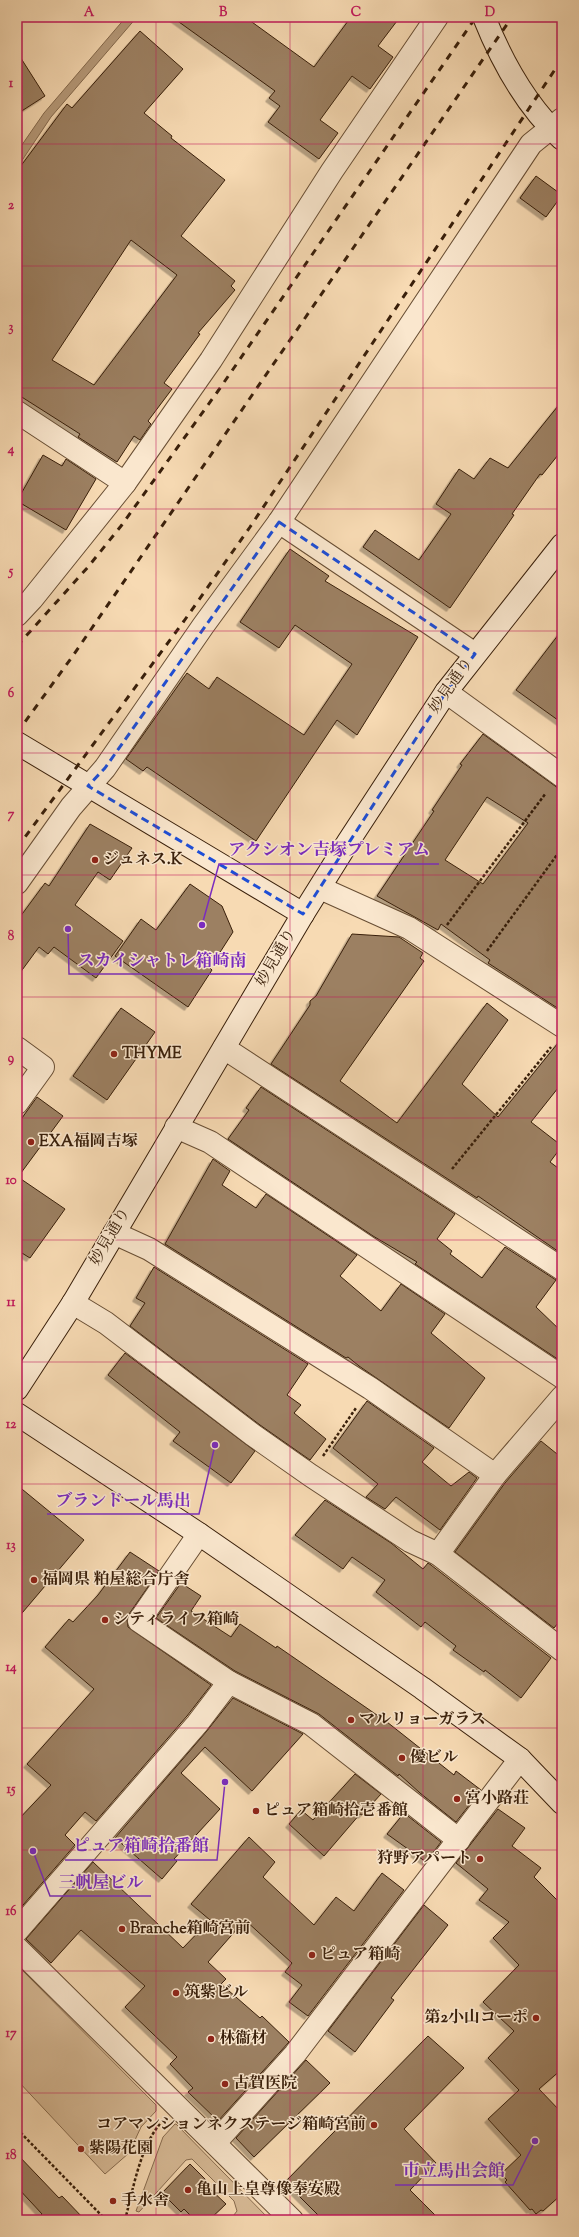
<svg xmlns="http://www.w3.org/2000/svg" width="579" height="2237" font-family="'Sorts Mill Goudy','Noto Serif JP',serif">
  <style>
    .green { fill: #d7ba96; stroke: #886c50 }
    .water { fill: #b69a7a; stroke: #84694d }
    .building { fill: #9c8062; stroke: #391f0a; fill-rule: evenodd; filter: url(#shadow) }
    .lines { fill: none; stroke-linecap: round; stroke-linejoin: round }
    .street-casing { stroke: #684e34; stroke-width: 24 }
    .secondary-casing { stroke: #391f0a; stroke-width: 24 }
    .path { stroke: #391f0a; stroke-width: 2.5; stroke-dasharray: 3 2; stroke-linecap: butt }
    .street { stroke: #fae7ce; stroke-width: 22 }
    .secondary { stroke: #fae7ce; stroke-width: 22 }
    .rail { stroke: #391f0a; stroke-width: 3; stroke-dasharray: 7 7; stroke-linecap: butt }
    .marked { fill: none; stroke: #1d4ed8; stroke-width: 3; stroke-dasharray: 8 5; stroke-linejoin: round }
    .grid { fill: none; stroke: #c2185b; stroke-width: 1; stroke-opacity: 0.55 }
    .poi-dot { fill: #8f2418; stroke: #fae7ce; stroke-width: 1.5 }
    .labels { text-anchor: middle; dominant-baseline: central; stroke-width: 3; stroke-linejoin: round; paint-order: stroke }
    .street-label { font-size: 16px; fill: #391f0a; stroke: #fae7ce }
    .poi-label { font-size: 16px; font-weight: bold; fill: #391f0a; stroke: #fae7ce; text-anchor: start }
    .leader { fill: none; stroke: #7b2cbf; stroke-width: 1.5 }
    .callout-dot { fill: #7b2cbf; stroke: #fae7ce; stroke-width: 1.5 }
    .callout-label { font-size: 17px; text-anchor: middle; font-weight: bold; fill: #7b2cbf; stroke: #fae7ce; stroke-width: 3; stroke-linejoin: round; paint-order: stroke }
    .neatline { fill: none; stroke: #c2185b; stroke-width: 1.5 }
    .grid-label { font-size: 13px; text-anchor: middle; font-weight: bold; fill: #c2185b }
  </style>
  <defs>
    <filter id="shadow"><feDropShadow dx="-3.5" dy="3.5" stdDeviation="0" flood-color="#0004"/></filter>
  </defs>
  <rect width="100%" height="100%" fill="#f7dab3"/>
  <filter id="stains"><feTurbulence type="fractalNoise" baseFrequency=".005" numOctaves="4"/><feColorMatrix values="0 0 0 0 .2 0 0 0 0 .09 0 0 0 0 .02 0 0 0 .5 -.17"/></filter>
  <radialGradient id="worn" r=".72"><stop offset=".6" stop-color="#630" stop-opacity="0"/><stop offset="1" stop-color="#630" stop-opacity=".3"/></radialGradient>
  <g class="green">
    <polygon points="17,1965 156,2105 156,2111 141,2127 129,2153 105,2174 17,2080"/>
    <polygon points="175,2124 176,2124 270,2220 230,2220 237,2211 234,2201 192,2159 186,2160 139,2212 136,2211 163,2137"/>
  </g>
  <polygon class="water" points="126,17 137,17 51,117 17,168 17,152 44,113"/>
  <g class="building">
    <polygon points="172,17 245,17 314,67 351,17 400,17 378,46 393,57 370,89 352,76 320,120 338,133 319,159 268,122 280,106 269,98 275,91"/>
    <path d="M 140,31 L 183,69 L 144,113 L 172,136 L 171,138 L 225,180 L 181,236 L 235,281 L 231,286 L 235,290 L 198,333 L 200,334 L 164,383 L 172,389 L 148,421 L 151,424 L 140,440 L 134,436 L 117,462 L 78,437 L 80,434 L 17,394 L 17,171 L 67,104 L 72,108 ZM 131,240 L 177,275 L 94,385 L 52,360 Z"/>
    <polygon points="17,52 45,96 17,114"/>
    <polygon points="536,176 562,195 546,217 520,198"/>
    <polygon points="562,401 562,450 542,475 540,474 512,514 514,515 450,608 363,547 375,530 419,560 451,514 436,504 459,469 474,479 490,458 508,468"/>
    <polygon points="43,455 62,466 66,459 96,479 66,530 17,501"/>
    <polygon points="290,549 329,576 325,581 418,637 357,735 337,720 256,841 147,767 143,771 126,759 187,673 209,689 217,677 304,735 352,664 295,625 279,648 240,622"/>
    <polygon points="562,630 562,723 516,690"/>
    <path d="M 483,734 L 562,791 L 562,1011 L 488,963 L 490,960 L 441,924 L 438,930 L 377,896 L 434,811 L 432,810 L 462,765 L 460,764 ZM 487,797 L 528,823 L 483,884 L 445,860 Z"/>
    <polygon points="90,824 132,848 110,880 98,872 75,905 123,941 96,978 54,947 48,954 39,947 17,977 17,921 45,883 49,886"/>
    <polygon points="190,884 222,906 233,932 210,968 212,970 188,1007 115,956 141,919 156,930"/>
    <polygon points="352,934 399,937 423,953 420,958 424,961 340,1081 397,1123 487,1003 508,1020 462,1084 498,1117 562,1038 562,1083 531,1122 562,1146 550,1162 562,1171 562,1254 478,1196 477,1198 271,1064 310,1005 310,1001 316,996"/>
    <polygon points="121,1008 155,1032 107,1100 73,1076"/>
    <polygon points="261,1087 455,1214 437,1239 452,1251 450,1254 482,1278 505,1247 556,1280 536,1307 562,1332 562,1362 415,1264 417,1262 373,1236 228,1139 249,1110 246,1108"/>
    <polygon points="37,1097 63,1116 18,1177 65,1209 30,1258 17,1250 17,1125"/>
    <polygon points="213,1159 230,1171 222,1185 256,1208 266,1194 357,1255 340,1276 381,1311 401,1284 445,1314 431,1333 485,1378 449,1428 359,1366 348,1357 346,1358 165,1244"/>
    <polygon points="154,1267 308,1364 287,1395 301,1405 294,1413 326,1439 310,1460 260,1425 130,1326 145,1303 136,1298"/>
    <polygon points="125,1353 255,1451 231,1483 173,1441 180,1432 108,1375"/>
    <polygon points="367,1401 434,1448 422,1462 451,1486 469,1472 477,1478 440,1530 396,1497 385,1509 366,1497 378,1484 333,1448"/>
    <polygon points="541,1441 562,1458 562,1618 554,1628 455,1552 505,1483"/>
    <polygon points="17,1485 84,1540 17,1619"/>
    <polygon points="325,1500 391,1543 423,1569 428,1563 431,1565 551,1658 521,1698 485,1670 484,1672 453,1650 456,1646 425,1622 421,1627 376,1592 385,1580 352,1557 343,1569 295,1535"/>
    <polygon points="130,1552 159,1571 129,1614 127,1620 128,1627 211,1685 187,1716 96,1821 85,1812 65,1835 75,1845 17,1912 17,1821 51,1785 27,1764 94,1689 45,1647 69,1619 73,1622 98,1595"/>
    <polygon points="181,1583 201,1596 191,1611 231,1637 240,1624 276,1648 277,1646 387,1722 454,1775 456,1771 481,1790 456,1822 420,1793 399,1774 398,1776 319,1714 235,1671 156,1618"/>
    <polygon points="233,1698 303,1734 252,1791 205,1747 181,1773 220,1809 174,1859 177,1861 162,1879 115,1838 206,1732"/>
    <polygon points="355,1774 381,1794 362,1815 360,1814 324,1856 289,1824 301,1810 313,1820"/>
    <polygon points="498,1809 525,1828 512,1846 541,1868 534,1877 562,1905 562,2069 539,2089 562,2113 562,2194 543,2211 541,2210 536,2214 532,2209 530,2210 505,2182 507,2180 501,2174 521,2155 488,2119 519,2090 488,2058 514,2031 483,2002 519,1965 493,1938 509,1922 479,1900 488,1889 456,1863"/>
    <polygon points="404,1813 441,1842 426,1862 387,1834"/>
    <polygon points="249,1837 275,1862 263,1877 314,1925 336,1897 354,1911 382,1873 404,1890 308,2016 289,2002 302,1985 285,1972 292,1963 245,1920 208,1962 226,1979 221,1984 260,2018 262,2016 289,2042 218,2121 188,2092 193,2088 170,2064 177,2057 125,2007 145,1986 81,1930 51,1963 26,1939 93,1862 183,1948 210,1920 191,1904"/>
    <polygon points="424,1905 448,1925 391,1998 394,2000 355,2052 328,2031"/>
    <polygon points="428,2036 464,2068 404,2129 436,2163 410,2190 440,2220 323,2220 285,2182"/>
    <polygon points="306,2060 330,2083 254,2157 236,2138"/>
    <polygon points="17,2154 59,2198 62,2196 85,2220 36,2220 42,2214 17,2187"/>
    <polygon points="190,2164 210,2184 207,2186 226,2204 209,2220 195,2220 184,2209 181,2212 162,2193"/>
  </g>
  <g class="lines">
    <g class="street-casing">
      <g id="street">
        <polyline points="17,412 125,483"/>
        <polyline points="279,522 475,654"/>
        <polyline points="17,615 32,599 125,483 211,360 332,171 437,17"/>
        <polyline points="446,692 562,776"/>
        <polyline points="17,883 71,807 105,768 203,626 279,522 531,144 562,119"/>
        <polyline points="320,888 409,928 562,1026"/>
        <polyline points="17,1048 43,1067 17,1103"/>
        <polyline points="224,1048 562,1269"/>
        <polyline points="176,1127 210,1142 562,1377"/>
        <polyline points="114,1233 149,1249 370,1388 495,1475"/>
        <polyline points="73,1303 106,1323 253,1435 310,1475 410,1541 438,1554 562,1650"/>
        <polyline points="438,1554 495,1475 562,1397"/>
        <polyline points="229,1682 311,1724 459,1840"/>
        <polyline points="17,1931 197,1724 229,1682 139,1621 199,1534"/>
        <polyline points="17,1948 292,2220"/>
        <polyline points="215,2143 295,2054 520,1759"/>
      </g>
    </g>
    <g class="secondary-casing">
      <g id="secondary">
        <path d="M 484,17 C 502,62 526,106 562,139"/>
        <polyline points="17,743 303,914"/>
        <polyline points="17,1389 73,1303 303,914 348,842 446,692 562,545"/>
        <polyline points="17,1414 199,1534 422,1688 520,1759 562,1803"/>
      </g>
    </g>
    <g class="path">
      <polyline points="447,925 546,793"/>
      <polyline points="487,951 562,848"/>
      <polyline points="558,996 562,990"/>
      <polyline points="452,1169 551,1047"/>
      <polyline points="323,1456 356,1408"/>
      <polyline points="17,2129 106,2220"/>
      <path d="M 125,2220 C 133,2190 140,2147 160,2124"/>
    </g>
    <use href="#street" class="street"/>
    <use href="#secondary" class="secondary"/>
    <g class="rail">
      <polyline points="17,646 88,567 121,526 218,391 476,17"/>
      <polyline points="17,733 72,657 512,17"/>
      <polyline points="17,848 184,621 250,527 562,59"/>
    </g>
  </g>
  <path class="marked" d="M 279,522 L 475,654 L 446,692 L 303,914 L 88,786 L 105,768 Z"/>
  <path class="grid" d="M 156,17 L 156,2220M 290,17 L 290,2220M 423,17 L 423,2220M 17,144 L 562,144M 17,266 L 562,266M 17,388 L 562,388M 17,509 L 562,509M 17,631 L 562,631M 17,753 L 562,753M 17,875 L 562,875M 17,997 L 562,997M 17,1118 L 562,1118M 17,1240 L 562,1240M 17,1362 L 562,1362M 17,1484 L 562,1484M 17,1606 L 562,1606M 17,1728 L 562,1728M 17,1850 L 562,1850M 17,1971 L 562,1971M 17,2093 L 562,2093"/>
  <g class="poi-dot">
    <circle cx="95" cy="860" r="4"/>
    <circle cx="114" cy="1054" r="4"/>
    <circle cx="31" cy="1142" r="4"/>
    <circle cx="34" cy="1580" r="4"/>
    <circle cx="105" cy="1620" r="4"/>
    <circle cx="351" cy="1720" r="4"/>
    <circle cx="402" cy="1758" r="4"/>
    <circle cx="457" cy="1799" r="4"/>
    <circle cx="256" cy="1811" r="4"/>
    <circle cx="480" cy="1859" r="4"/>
    <circle cx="122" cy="1929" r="4"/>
    <circle cx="312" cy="1955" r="4"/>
    <circle cx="176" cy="1993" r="4"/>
    <circle cx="536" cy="2018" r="4"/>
    <circle cx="211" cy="2039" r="4"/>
    <circle cx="225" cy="2084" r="4"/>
    <circle cx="374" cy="2125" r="4"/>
    <circle cx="81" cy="2149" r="4"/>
    <circle cx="188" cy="2190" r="4"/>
    <circle cx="113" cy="2201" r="4"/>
  </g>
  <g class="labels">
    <g class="street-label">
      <text transform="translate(452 686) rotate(-55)">妙見通り</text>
      <text transform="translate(277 958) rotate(-60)">妙見通り</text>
      <text transform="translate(111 1237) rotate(-60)">妙見通り</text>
    </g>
    <g class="poi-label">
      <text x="103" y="860">ジュネス.K</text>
      <text x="122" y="1054">THYME</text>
      <text x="39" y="1142">EXA福岡吉塚</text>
      <text x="42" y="1580">福岡県 粕屋総合庁舎</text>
      <text x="113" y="1620">シティライフ箱崎</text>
      <text x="359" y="1720">マルリョーガラス</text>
      <text x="410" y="1758">優ビル</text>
      <text x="465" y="1799">宮小路荘</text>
      <text x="264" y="1811">ピュア箱崎拾壱番館</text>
      <text x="472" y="1859" text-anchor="end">狩野アパート</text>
      <text x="130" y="1929">Branche箱崎宮前</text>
      <text x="320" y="1955">ピュア箱崎</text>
      <text x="184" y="1993">筑紫ビル</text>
      <text x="528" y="2018" text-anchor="end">第2小山コーポ</text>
      <text x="219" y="2039">林衞材</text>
      <text x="233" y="2084">古賀医院</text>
      <text x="366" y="2125" text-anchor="end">コアマンションネクステージ箱崎宮前</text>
      <text x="89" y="2149">紫陽花園</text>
      <text x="196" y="2190">亀山上皇尊像奉安殿</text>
      <text x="121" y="2201">手水舎</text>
    </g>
  </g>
  <path class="leader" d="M202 925L219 864H439M68 929L69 974H255M215 1445L199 1514H47M225 1782L217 1860H65M33 1851L50 1896H151M535 2141L513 2185H395"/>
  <g class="callout-dot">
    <circle cx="202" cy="925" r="4"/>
    <circle cx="68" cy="929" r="4"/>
    <circle cx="215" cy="1445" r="4"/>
    <circle cx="225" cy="1782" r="4"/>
    <circle cx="33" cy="1851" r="4"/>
    <circle cx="535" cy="2141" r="4"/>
  </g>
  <g class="callout-label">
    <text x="329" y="855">アクシオン吉塚プレミアム</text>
    <text x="162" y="966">スカイシャトレ箱崎南</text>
    <text x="123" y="1506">ブランドール馬出</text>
    <text x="141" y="1851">ピュア箱崎拾番館</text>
    <text x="101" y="1888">三帆屋ビル</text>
    <text x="454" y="2176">市立馬出会館</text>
  </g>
  <rect width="579" height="2237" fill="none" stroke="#f7dab3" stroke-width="44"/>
  <rect x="22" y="22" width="535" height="2193" class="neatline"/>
  <g class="grid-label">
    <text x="89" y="16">A</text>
    <text x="223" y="16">B</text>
    <text x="356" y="16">C</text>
    <text x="490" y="16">D</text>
    <text x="11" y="87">1</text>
    <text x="11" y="209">2</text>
    <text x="11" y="331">3</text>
    <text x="11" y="453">4</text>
    <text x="11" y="575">5</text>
    <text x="11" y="697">6</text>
    <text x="11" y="818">7</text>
    <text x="11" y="940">8</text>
    <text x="11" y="1062">9</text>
    <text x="11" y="1184">10</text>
    <text x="11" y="1306">11</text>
    <text x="11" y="1428">12</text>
    <text x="11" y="1549">13</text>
    <text x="11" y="1671">14</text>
    <text x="11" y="1793">15</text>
    <text x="11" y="1915">16</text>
    <text x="11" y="2037">17</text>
    <text x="11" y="2159">18</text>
  </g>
  <rect width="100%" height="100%" filter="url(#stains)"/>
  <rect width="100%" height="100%" fill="url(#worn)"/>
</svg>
